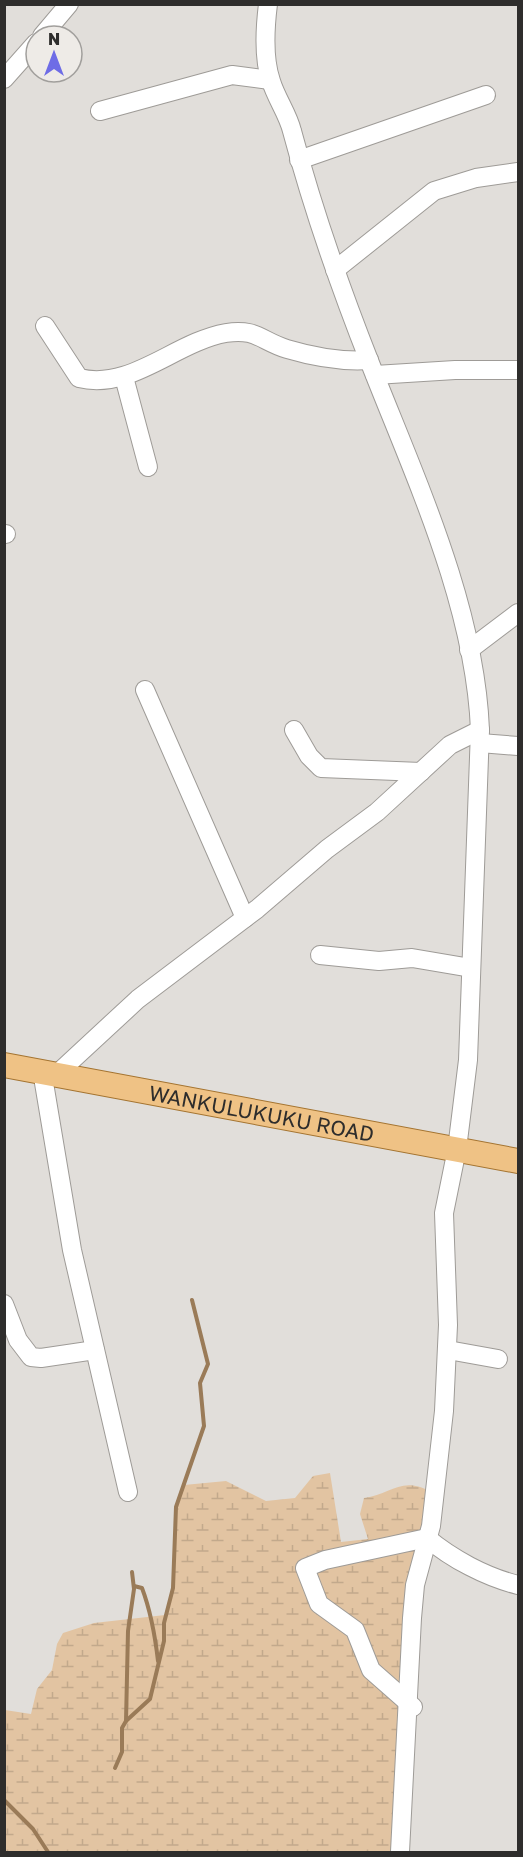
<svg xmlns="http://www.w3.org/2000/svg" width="523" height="1857" font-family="'Golos Text',sans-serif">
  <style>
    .wetland { fill: url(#wetland-marsh) }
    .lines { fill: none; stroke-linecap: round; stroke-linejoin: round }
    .stream { stroke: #9a7b58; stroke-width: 4 }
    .minor-casing { stroke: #9e9b97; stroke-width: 20 }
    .major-casing { stroke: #a47431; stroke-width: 26 }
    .minor { stroke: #fff; stroke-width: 18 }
    .major { stroke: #efc285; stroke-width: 24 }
    .labels { text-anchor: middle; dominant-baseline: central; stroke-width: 6; stroke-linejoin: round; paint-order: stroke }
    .street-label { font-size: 21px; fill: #2e2d2c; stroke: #eeebe7 }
  </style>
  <defs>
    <pattern id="wetland-marsh" width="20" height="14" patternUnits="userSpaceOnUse" patternTransform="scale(1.5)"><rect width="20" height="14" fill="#e2c4a2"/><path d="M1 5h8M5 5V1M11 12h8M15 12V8" fill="none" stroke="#c2a98c"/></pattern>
  </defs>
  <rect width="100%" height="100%" fill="#e1deda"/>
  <path class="wetland" d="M 330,1473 L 341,1542 L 368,1539 L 360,1514 L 364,1498 C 390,1495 401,1476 429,1491 L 397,1852 L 5,1852 L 5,1710 L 31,1714 L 37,1689 L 52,1670 L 57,1644 L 63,1633 L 94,1623 L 165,1615 L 173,1588 L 176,1507 L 184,1485 L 226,1481 L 266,1501 L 295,1498 L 313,1476 Z"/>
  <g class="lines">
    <g class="stream">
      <path d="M 134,1586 L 142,1588 C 151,1612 155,1635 158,1661"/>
      <polyline points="126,1721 150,1699 164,1641 164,1623 173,1588 176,1507 204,1426 200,1383 208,1364 192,1300"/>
      <polyline points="115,1768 122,1752 122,1728 126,1721 128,1631 134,1589 132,1572"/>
      <polyline points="4,1800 33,1829 48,1852"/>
    </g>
    <g class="minor-casing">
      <g id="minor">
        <path d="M 268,4 C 265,28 263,58 271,81 C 276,98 288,114 292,131 C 313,210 340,287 370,363 C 415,478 475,605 480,730 L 468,1060 L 457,1149 L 444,1213 L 448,1325 L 444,1411 L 431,1526 L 415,1585 L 412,1618 L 400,1852"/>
        <polyline points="42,36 69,4"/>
        <polyline points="4,79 36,43"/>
        <polyline points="100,111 232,75 270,80"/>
        <polyline points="299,160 486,95"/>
        <polyline points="335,270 434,191 476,178 518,172"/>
        <path d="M 45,326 L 79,378 C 131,391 175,342 226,333 C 256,328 261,341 287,349 C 314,357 340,362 369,360"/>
        <polyline points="375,375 455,370 518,370"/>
        <polyline points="124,377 148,467"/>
        <polyline points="4,534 6,534"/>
        <polyline points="469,650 518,613"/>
        <polyline points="145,690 245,918"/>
        <polyline points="294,730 309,756 321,768 421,772"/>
        <polyline points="480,743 518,746"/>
        <polyline points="320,955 379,961 412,958 471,968"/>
        <polyline points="42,1071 72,1250 128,1492"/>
        <polyline points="57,1074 138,999 257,909 327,849 377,812 450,745 480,730"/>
        <polyline points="4,1304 18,1340 31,1357 41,1358 95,1350"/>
        <polyline points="448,1350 498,1359"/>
        <path d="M 413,1707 L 371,1670 L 355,1630 L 319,1604 L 305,1568 L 325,1560 L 427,1538 C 452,1559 486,1577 518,1585"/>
      </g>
    </g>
    <g class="major-casing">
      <g id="major">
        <path id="s1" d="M 4,1065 L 518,1161"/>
      </g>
    </g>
    <use href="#minor" class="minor"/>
    <use href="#major" class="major"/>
  </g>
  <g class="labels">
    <g class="street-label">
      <text stroke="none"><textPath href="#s1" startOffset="262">WANKULUKUKU ROAD</textPath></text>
    </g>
  </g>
  <rect width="523" height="1857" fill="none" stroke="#2e2d2c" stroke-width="12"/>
  <g transform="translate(54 54)"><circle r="28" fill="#eeebe7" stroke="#a19f9c" stroke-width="1.5"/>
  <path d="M0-4.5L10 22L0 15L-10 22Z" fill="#6e6ce6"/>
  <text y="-9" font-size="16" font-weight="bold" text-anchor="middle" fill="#2e2d2c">N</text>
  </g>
</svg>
